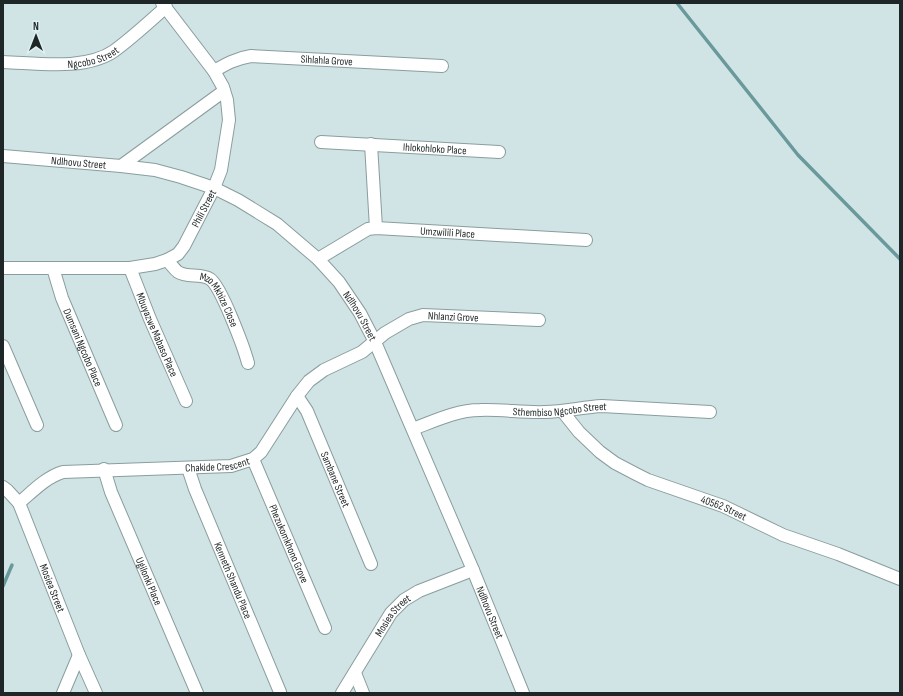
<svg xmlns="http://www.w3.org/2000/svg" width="903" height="696" font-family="'Sofia Sans Condensed',sans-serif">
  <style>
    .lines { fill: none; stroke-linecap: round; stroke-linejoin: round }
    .stream { stroke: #6a999c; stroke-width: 3.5 }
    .minor-casing { stroke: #8a9d9e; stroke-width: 14 }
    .minor { stroke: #fff; stroke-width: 12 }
    .labels { text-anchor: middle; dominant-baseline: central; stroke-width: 3; stroke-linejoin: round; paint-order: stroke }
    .street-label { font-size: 11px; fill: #1f2627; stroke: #ddf1f3 }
  </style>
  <rect width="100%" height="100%" fill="#d0e4e6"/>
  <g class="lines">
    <g class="stream">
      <polyline points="677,3 798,155 900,259"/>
      <polyline points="3,586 12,565"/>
    </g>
    <g class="minor-casing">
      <g id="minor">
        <path id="s1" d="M 3,62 C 36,63 85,71 114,51 C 132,38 149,22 166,7"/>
        <path id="s2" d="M 214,71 C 226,64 237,58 251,56 L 442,66"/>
        <path id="s3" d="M 321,142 L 499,152"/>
        <polyline points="371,144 376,228"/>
        <path id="s4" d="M 3,156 L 121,166 L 155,170 L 181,177 L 214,188 L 238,200 L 277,224 L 318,259 L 339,282 L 360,313 L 375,342 L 473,570 L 523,693"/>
        <polyline points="121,166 224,91"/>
        <path id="s5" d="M 318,259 L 368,229 L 376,228 L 586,240"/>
        <path id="s6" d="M 167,260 C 171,264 174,269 178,272 C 187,278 201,273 210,279 C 221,286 244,348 248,363"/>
        <path id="s7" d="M 3,268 L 130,268 L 155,264 L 167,260 L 178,254 L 184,246 L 214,188 L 221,170 L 229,120 L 227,100 L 223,87 L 214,71 L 162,3"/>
        <path id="s8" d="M 53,268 L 62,298 L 116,425"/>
        <path id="s9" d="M 130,268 L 150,319 L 186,401"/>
        <polyline points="3,346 37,425"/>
        <path id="s10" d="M 297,396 L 307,411 L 371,564"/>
        <path id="s11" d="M 563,412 L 579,432 L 600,452 L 615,463 L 636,474 L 648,480 L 723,506 L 783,535 L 838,554 L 900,579"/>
        <path id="s12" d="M 413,429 C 434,421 457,410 480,410 C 502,409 523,413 545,412 C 564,412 583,407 602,406 L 710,412"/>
        <path id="s13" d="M 253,459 L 325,628"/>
        <path id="s14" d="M 188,468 L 195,489 L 280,692"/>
        <path id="s15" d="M 104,469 L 111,492 L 197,693"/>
        <path id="s16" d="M 3,487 L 7,490 L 19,503 L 79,655 L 96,693"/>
        <path id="s17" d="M 19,503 C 32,492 46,477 63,472 L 231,466 L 253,459 L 261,452 L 297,396 L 309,381 L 324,370 L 362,352 L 385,333 L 409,319 L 423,315 L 539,320"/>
        <polyline points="355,673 363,693"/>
        <polyline points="63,693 79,655"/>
        <path id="s18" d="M 342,693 L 391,613 L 404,600 L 419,591 L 473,570"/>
      </g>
    </g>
    <use href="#minor" class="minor"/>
  </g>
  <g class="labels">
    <g class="street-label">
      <text stroke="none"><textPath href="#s1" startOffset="91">Ngcobo Street</textPath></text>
      <text stroke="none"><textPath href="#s2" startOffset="116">Sihlahla Grove</textPath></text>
      <text stroke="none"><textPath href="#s3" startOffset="114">Ihlokohloko Place</textPath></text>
      <text stroke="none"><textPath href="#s4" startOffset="76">Ndlhovu Street</textPath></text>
      <text stroke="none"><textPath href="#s7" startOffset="230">Phili Street</textPath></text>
      <text stroke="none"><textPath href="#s5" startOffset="138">Umzwilili Place</textPath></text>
      <text stroke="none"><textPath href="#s6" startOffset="71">Mzo Mkhize Close</textPath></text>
      <text stroke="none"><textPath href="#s4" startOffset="412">Ndlhovu Street</textPath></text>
      <text stroke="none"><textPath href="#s17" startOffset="505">Nhlanzi Grove</textPath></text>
      <text stroke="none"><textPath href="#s9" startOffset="72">Mbuyazwe Mabaso Place</textPath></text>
      <text stroke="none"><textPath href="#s8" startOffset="85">Dumsani Ngcobo Place</textPath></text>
      <text stroke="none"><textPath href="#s12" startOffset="150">Sthembiso Ngcobo Street</textPath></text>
      <text stroke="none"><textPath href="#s17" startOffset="209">Chakide Crescent</textPath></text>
      <text stroke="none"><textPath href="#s10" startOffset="92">Sambane Street</textPath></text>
      <text stroke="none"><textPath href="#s11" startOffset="191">40562 Street</textPath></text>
      <text stroke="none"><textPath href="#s13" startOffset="92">Phezukomkhono Grove</textPath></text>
      <text stroke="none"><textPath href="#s14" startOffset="121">Kenneth Shandu Place</textPath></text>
      <text stroke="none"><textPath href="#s15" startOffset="121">Ugilonki Place</textPath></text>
      <text stroke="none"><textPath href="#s16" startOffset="114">Mosiea Street</textPath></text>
      <text stroke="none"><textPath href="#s4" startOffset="736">Ndlhovu Street</textPath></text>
      <text stroke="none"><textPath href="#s18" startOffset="93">Mosiea Street</textPath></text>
    </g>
  </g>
  <rect width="903" height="696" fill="none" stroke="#1f2627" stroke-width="8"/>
  <g transform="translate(36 36)" stroke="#ddf1f3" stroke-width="3" paint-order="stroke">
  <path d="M0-3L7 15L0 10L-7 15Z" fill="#1f2627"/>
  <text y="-6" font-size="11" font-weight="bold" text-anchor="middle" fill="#1f2627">N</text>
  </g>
</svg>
